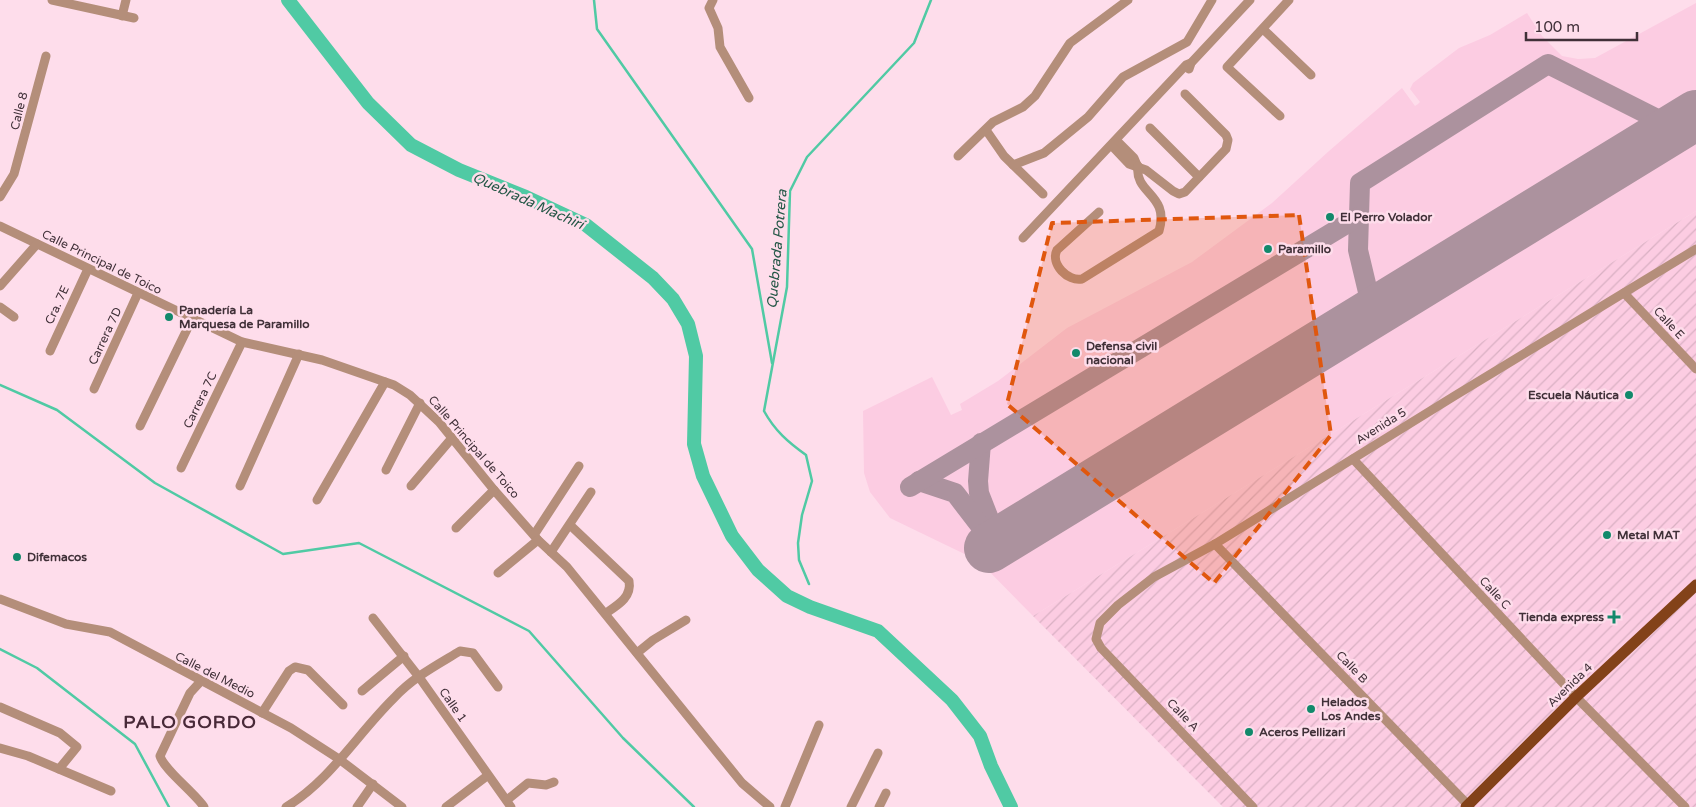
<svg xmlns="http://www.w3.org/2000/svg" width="1696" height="807" font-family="'Varela Round',sans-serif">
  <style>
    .built { fill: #fccce2 }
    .industrial { fill: url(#industrial-furrows) }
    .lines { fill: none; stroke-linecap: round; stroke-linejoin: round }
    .stream { stroke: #50caa4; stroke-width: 2.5 }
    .river { stroke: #50caa4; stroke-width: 14 }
    .taxiway { stroke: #ac929e; stroke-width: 20 }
    .runway { stroke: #ac929e; stroke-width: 50 }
    .minor { stroke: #b48e7a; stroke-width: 9 }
    .major { stroke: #834219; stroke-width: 11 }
    .marked { fill: #e0570e; fill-opacity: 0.2; stroke: #e0570e; stroke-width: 4; stroke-dasharray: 10 6; stroke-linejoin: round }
    .poi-dot { fill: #12896b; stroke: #feddeb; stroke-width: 2 }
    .labels { text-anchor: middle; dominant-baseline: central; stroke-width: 5; stroke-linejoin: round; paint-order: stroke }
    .street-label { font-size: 12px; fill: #403038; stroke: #feddeb }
    .poi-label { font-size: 12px; font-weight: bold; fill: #403038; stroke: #feddeb; text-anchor: start }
    .water-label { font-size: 14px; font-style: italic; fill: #255747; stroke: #feddeb }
    .district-label { font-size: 18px; font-weight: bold; letter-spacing: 1px; fill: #482938; stroke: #feddeb }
  </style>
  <defs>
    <pattern id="industrial-furrows" width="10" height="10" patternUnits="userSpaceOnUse" patternTransform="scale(1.25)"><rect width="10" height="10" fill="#fccce2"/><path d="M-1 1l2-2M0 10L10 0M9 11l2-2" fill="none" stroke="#d9b0c3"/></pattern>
  </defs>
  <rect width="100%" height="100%" fill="#feddeb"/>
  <polygon class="built" points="1696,3 1696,211 1033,616 979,561 890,518 870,492 864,473 863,411 932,377 951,415 962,410 960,404 998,381 1067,328 1192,262 1272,203 1329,151 1402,88 1415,106 1418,104 1420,102 1410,89 1413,83 1459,48 1490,35 1527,13 1542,36 1562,56 1578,59 1595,58"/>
  <polygon class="industrial" points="1696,211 1696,807 1223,807 1033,616"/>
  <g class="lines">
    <g class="stream">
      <polyline points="594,0 597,29 752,249 772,363"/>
      <polyline points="0,385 57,410 155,483 283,554 359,543 529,631 623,738 694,807"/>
      <path d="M 809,584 L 799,560 L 798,543 L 802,515 L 812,481 L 806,455 C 788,442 775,431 764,411 L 787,287 L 790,191 L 807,157 L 914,43 L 931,0"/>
      <polyline points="0,649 37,668 135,744 169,807"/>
    </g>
    <polyline class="river" points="288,0 368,103 411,145 459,170 526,197 586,225 653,278 673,299 688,324 696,356 694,444 703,476 732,536 758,570 787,596 810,607 878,631 952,700 980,736 991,766 1011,807"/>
    <g class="taxiway">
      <polyline points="1373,313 1358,250 1360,183 1548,64 1675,128"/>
      <polyline points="981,443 978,481 979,493 998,542"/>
      <polyline points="919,481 955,493 988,536"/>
      <polyline points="910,487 1358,217"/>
    </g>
    <polyline class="runway" points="989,548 1696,115"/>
    <g class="minor">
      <polyline points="52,0 134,18"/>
      <polyline points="713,0 709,8 718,28 720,47 749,98"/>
      <polyline points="122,16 126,0"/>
      <polyline points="1263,29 1311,75"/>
      <polyline points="1189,69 1191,63 1250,0"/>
      <polyline points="1280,116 1227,67 1289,0"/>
      <polyline points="1150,128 1199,177"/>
      <polyline points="986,130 1004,156 1043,194"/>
      <polyline points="1117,141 1134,158 1137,165"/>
      <polyline points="1112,146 1129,164 1146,170 1173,191 1179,194 1185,192 1226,149 1228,140 1226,135 1185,94"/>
      <polyline points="958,156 993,122 1023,107 1035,96 1070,43 1128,0"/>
      <polyline points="1013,165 1044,153 1088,117 1123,77 1187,42 1212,0"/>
      <polyline points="0,197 14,174 46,56"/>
      <path d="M 1099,212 L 1057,250 C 1050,264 1068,282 1082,279 L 1159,231 C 1170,194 1134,194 1138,166"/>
      <polyline points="0,226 242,342 322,360 394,385 410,395 439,422 494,490 538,540 567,567 742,783 770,807"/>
      <polyline points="1023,238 1186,65 1191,63"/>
      <polyline points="0,286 37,244"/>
      <polyline points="1624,293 1696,369"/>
      <polyline points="0,307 14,317"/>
      <polyline points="50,351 88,269"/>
      <polyline points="94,389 138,293"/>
      <polyline points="140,426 192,319"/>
      <polyline points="1353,459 1576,697 1685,807"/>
      <polyline points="181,468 242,342"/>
      <polyline points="386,470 420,403"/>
      <polyline points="240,486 299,354"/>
      <polyline points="411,486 452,438"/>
      <polyline points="317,500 385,382"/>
      <path d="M 570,525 L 629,581 C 632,597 618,605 606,613"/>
      <polyline points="456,528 494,490"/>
      <polyline points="534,535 579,466"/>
      <polyline points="1215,544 1470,807"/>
      <polyline points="551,552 591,492"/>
      <polyline points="498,573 538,540"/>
      <polyline points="0,599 66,624 110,632 291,728 339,759 402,807"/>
      <polyline points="373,618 419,677 511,807"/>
      <polyline points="637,653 653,640 686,620"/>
      <path d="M 201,681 L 190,693 L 160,756 C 164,770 194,792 204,807"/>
      <polyline points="362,691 404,656"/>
      <polyline points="0,707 60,733 77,747 59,769"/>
      <polyline points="262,713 289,671 295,667 308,670 343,705"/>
      <polyline points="0,748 28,756 111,791"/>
      <polyline points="507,800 528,783 546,785 554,782"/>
      <path d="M 286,807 C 330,781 358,733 394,698 C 412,678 437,665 460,651 L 473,653 L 498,687"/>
      <polyline points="357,807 373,784"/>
      <polyline points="446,807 487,776"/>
      <polyline points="785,807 819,725"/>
      <polyline points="851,807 878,753"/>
      <polyline points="879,807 886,793"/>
      <polyline points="1253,807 1101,648 1096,639 1100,623 1118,605 1154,577 1215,544 1456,395 1696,249"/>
    </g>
    <polyline class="major" points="1466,807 1576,697 1696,585"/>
  </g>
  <path class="marked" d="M 1299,215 L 1331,435 L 1214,583 L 1007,404 L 1052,223 Z"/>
  <g class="poi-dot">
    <circle cx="1330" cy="217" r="5"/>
    <circle cx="1268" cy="249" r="5"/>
    <circle cx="169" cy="317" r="5"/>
    <circle cx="1076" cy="353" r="5"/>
    <circle cx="1629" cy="395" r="5"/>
    <circle cx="1607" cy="535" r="5"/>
    <circle cx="17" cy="557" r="5"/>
    <path d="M1611.5 609.5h5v5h5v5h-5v5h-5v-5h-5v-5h5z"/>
    <circle cx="1311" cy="709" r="5"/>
    <circle cx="1249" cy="732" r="5"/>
  </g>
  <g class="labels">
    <g class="street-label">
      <text transform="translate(19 111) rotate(-76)">Calle 8</text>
      <text transform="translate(102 262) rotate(26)">Calle Principal de Toico</text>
      <text transform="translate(57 305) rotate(-65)">Cra. 7E</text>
      <text transform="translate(1669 323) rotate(47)">Calle E</text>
      <text transform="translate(105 336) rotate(-65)">Carrera 7D</text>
      <text transform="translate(200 400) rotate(-64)">Carrera 7C</text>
      <text transform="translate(1381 426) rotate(-32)">Avenida 5</text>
      <text transform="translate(474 447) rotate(49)">Calle Principal de Toico</text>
      <text transform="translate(1495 593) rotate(47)">Calle C</text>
      <text transform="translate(1352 667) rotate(46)">Calle B</text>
      <text transform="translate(215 675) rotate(27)">Calle del Medio</text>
      <text transform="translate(1570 685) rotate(-44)">Avenida 4</text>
      <text transform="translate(453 705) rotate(55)">Calle 1</text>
      <text transform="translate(1183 715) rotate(46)">Calle A</text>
    </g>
    <g class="poi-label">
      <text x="1340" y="217">El Perro Volador</text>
      <text x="1278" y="249">Paramillo</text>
      <text x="179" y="310">Panadería La<tspan x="179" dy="14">Marquesa de Paramillo</tspan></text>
      <text x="1086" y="346">Defensa civil<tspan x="1086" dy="14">nacional</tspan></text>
      <text x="1619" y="395" text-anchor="end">Escuela Náutica</text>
      <text x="1617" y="535">Metal MAT</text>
      <text x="27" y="557">Difemacos</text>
      <text x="1604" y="617" text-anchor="end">Tienda express</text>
      <text x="1321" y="702">Helados<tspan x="1321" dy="14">Los Andes</tspan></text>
      <text x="1259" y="732">Aceros Pellizari</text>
    </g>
    <g class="water-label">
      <text transform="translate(528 201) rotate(24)">Quebrada Machirí</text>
      <text transform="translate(777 249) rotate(-85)">Quebrada Potrera</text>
    </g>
    <g class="district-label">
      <text x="190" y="722">PALO GORDO</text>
    </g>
  </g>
  <path d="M1526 32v8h111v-8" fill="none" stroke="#403038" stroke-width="2.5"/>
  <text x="1534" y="32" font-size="15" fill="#403038" stroke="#feddeb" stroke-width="4" paint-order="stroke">100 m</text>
</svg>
